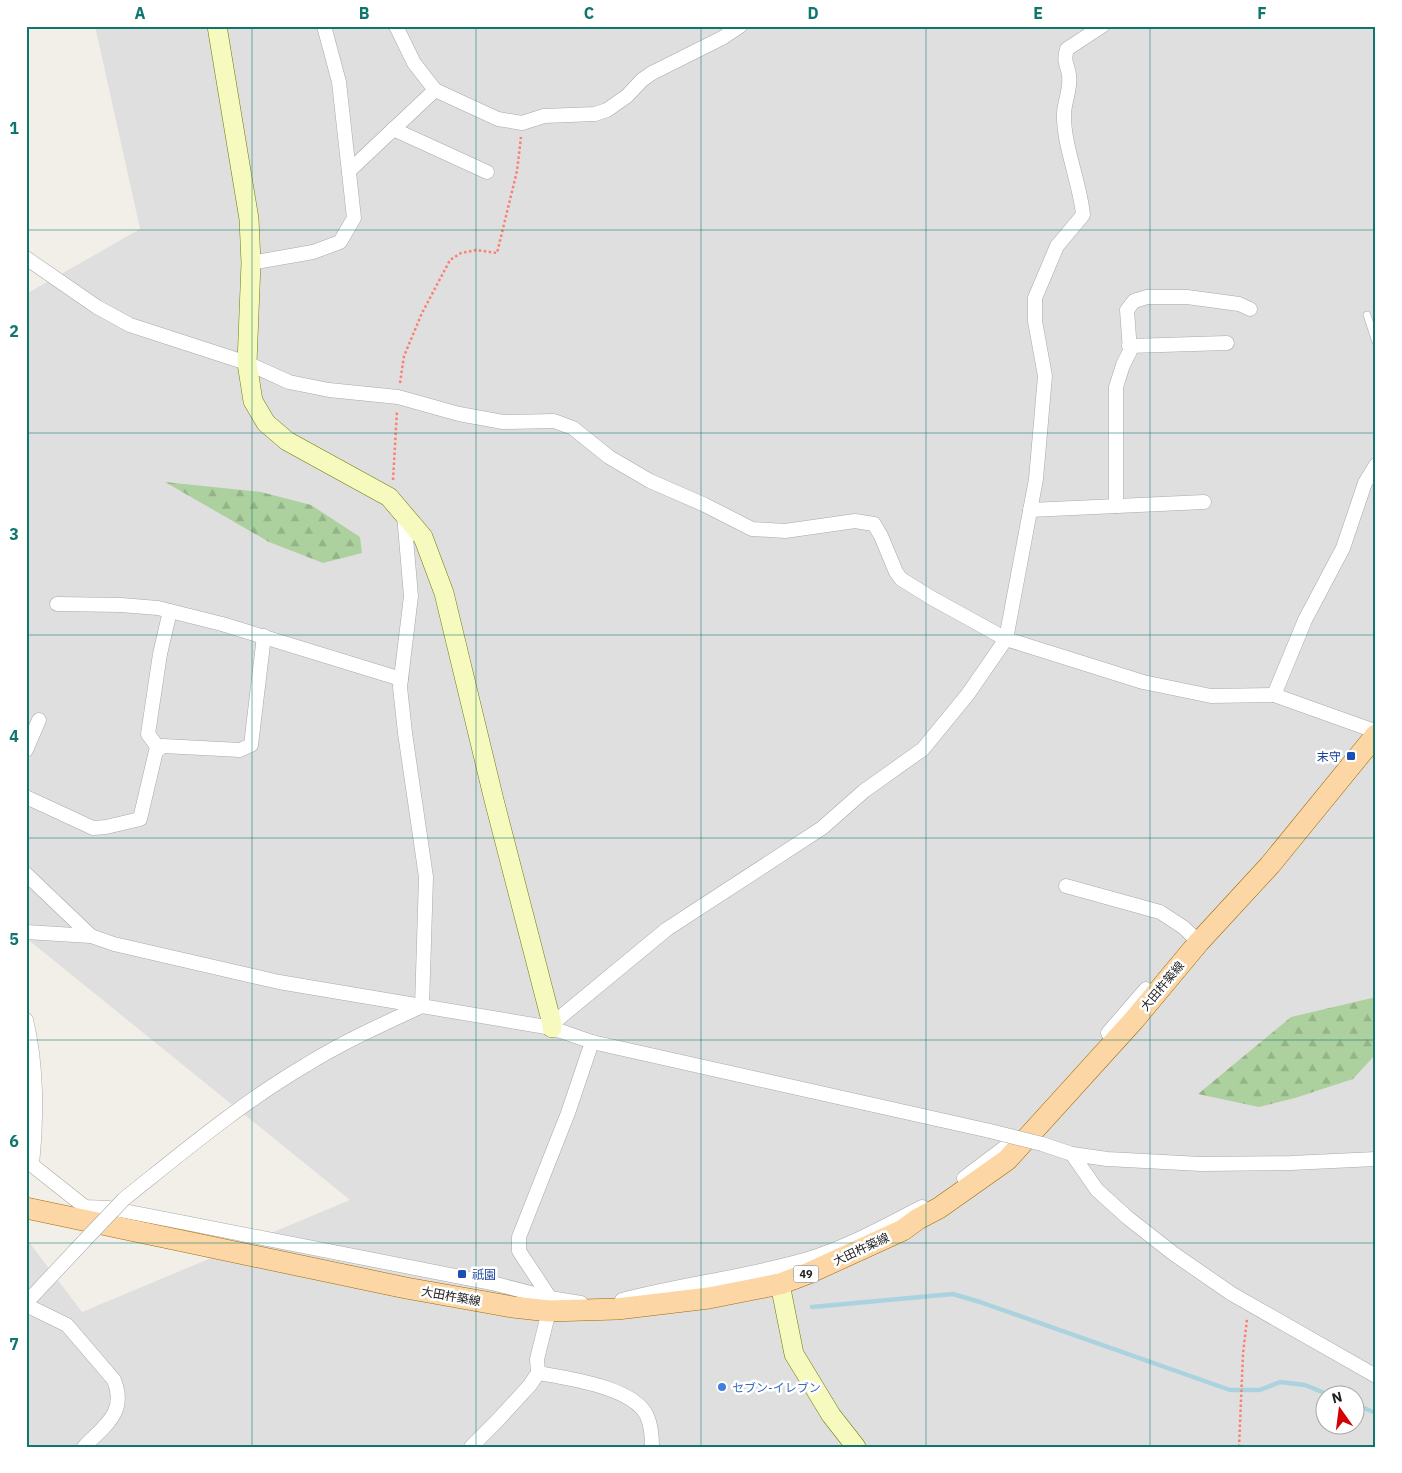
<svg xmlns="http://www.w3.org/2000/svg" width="1402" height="1473" font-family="'IBM Plex Sans','Noto Sans JP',sans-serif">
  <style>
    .residential { fill: #e0dfdf; fill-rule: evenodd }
    .forest { fill: url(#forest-firs) }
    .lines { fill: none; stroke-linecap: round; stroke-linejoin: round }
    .stream { stroke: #aad3df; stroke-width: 4.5 }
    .lane-casing { stroke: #a9a9a9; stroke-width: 8 }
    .street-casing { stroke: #a9a9a9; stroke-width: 15 }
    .secondary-casing { stroke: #707d05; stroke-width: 20 }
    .primary-casing { stroke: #a06b00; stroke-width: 22 }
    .path { stroke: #fa8072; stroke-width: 2.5; stroke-dasharray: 2.5 2.5; stroke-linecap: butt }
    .lane { stroke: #fff; stroke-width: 7 }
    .street { stroke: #fff; stroke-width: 14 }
    .secondary { stroke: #f7fabf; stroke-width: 19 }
    .primary { stroke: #fcd6a4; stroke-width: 21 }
    .street-bridge-casing { stroke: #a9a9a9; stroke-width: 15; stroke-linecap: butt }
    .street-bridge { stroke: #fff; stroke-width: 14 }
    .grid { fill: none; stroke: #0f766e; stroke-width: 1; stroke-opacity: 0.55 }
    .transit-dot { fill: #1a4fb4; stroke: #fff; stroke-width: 2 }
    .shop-dot { fill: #3f7fe0; stroke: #fff; stroke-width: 2 }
    .labels { text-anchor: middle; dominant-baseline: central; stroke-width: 5; stroke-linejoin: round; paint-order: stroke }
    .shield { fill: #fff; stroke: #646464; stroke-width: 1 }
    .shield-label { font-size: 11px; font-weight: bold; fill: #222 }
    .transit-label { font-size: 12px; fill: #164399; stroke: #fff; text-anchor: end }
    .street-label { font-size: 12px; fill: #222; stroke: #fff }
    .shop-label { font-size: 12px; fill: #366cbe; stroke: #fff; text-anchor: start }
    .neatline { fill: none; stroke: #0f766e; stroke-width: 2 }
    .grid-label { font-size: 16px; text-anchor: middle; font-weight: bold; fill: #0f766e }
  </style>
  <defs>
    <pattern id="forest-firs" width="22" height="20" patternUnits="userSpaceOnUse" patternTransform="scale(1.25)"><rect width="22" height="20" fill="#add19e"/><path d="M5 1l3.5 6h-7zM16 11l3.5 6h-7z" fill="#95b388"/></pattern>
  </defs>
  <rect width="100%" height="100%" fill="#f2efe9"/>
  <path class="residential" d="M 95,26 L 1376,26 L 1376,1447 L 26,1447 L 26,1238 L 82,1312 L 350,1200 L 26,938 L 26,294 L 140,229 ZM 1324,1396 L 1354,1396 L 1354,1426 L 1324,1426 Z"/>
  <g class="forest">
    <polygon points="165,482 261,492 311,505 360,537 362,553 323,563 269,542"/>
    <polygon points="1376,997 1376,1054 1353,1079 1295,1098 1259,1107 1198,1094 1291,1017"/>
  </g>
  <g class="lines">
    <g class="stream">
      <polyline points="812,1307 953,1294 980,1302 1230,1390 1260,1390 1280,1382 1305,1385 1332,1396"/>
      <polyline points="1354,1404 1376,1413"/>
    </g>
    <g class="lane-casing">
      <polyline id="lane" points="1367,315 1376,342"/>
    </g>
    <g class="street-casing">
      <g id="street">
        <polyline points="396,26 414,63 435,90 498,119 522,123 544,116 595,114 607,110 627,96 642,80 652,73 722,38 740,26"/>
        <polyline points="393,129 487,172"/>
        <polyline points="349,171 435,90"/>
        <polyline points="26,258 97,307 130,325 247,363 289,382 329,390 398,397 459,414 503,422 554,421 573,428 609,457 650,481 705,505 752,529 785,531 855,521 874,524 881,536 896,572 901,579 930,597 1006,639 1143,682 1211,696 1274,695 1372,730 1376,730"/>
        <polyline points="251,263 313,252 340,242 354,218 339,82 324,26"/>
        <polyline points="1129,346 1227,343"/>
        <polyline points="1116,506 1116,387 1123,365 1130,351 1127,310 1134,301 1147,297 1187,297 1239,304 1250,309"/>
        <polyline points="1030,510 1204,502"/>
        <polyline points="404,515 411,596 400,687 405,733 426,877 422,1006"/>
        <polyline points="57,604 121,605 158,608 222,624 401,679"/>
        <polyline points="1274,695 1305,620 1343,548 1365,483 1376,465"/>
        <polyline points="159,749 148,734 160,654 170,611"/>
        <polyline points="26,750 39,720"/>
        <polyline points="26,797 93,828 106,827 140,819 156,751 163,746 240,750 251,745 264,636"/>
        <polyline points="26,874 91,936"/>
        <polyline points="1066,886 1160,912 1183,927 1199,942"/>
        <polyline points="26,932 91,936 114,944 279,982 552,1028 592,1042 990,1131"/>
        <path d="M 26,1020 C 37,1064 37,1120 32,1165 L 85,1207 L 109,1208 L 186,1223 L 496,1284 L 550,1298 L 581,1303"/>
        <path d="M 552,1024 L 667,929 L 822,828 L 864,791 L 923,749 L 968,694 L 1006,639 L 1036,479 L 1045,376 L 1035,321 L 1035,298 L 1057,246 L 1083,215 C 1080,182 1063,145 1064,113 C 1065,100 1071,88 1069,75 C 1067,62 1063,63 1067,49 L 1102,26"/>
        <polyline points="1108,1033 1146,989"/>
        <polyline points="1042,1144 1072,1154 1107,1159 1201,1164 1291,1163 1376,1159"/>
        <polyline points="1072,1154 1097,1190 1128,1218 1174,1254 1232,1294 1376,1376"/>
        <polyline points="964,1178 1017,1138"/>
        <path d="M 124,1199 C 183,1152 241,1103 306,1065 C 343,1042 383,1024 422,1006"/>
        <path d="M 622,1300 C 683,1284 747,1277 808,1259 C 848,1247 885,1226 922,1207"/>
        <polyline points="26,1303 85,1240"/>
        <path d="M 26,1305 L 67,1325 L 114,1380 C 127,1413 105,1425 84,1447"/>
        <path d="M 538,1373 C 566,1378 634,1387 647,1416 C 651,1425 652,1437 652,1447"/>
        <polyline points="471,1447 497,1421 530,1385 538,1373 537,1359 549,1311 550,1298 519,1251 519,1237 568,1113 592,1042"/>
      </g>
    </g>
    <g class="secondary-casing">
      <g id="secondary">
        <polyline points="217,26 249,219 251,263 247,363 253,401 266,423 287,441 389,497 423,537 444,593 494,800 552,1024 552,1028"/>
        <polyline points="780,1284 794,1354 831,1415 856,1447"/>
      </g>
    </g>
    <g class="primary-casing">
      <polyline id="primary" points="26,1208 406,1288 513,1307 549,1311 617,1309 709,1298 780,1284 809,1273 903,1230 918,1219 939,1208 1007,1160 1134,1020 1199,942 1270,865 1376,735"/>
    </g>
    <g class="path">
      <polyline points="400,383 404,356 422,313 450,260 461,253 476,250 497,253 517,171 521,137"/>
      <polyline points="393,480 397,411"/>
      <polyline points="1239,1447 1243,1354 1247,1319"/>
    </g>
    <use href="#lane" class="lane"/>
    <use href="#street" class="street"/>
    <use href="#secondary" class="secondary"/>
    <use href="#primary" class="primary"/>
    <g class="street-bridge-casing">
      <g id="street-bridge">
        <polyline points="990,1131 1042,1144"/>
        <polyline points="85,1240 124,1199"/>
      </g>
    </g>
    <use href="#street-bridge" class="street-bridge"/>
  </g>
  <path class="grid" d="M 252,26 L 252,1447M 476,26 L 476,1447M 701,26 L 701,1447M 926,26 L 926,1447M 1150,26 L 1150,1447M 26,230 L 1376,230M 26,433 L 1376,433M 26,635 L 1376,635M 26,838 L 1376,838M 26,1040 L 1376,1040M 26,1243 L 1376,1243"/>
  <g class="transit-dot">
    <rect x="1346" y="751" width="10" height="10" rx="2.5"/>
    <rect x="457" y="1269" width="10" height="10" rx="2.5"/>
  </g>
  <circle class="shop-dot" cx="722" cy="1387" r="5"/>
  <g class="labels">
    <rect class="shield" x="793.5" y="1265.5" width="25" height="17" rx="4"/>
    <g class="shield-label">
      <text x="806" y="1274">49</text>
    </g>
    <g class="transit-label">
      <text x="1341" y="756">末守</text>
      <text x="472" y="1274" text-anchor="start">祇園</text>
    </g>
    <g class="street-label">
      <text transform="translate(1162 986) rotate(-50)">大田杵築線</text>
      <text transform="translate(861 1249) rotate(-25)">大田杵築線</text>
      <text transform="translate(451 1296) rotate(10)">大田杵築線</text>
    </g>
    <g class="shop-label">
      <text x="732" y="1387">セブン-イレブン</text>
    </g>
  </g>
  <rect width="1402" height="1473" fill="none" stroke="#ffffff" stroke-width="55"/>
  <g transform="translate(1340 1410) rotate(346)"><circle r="24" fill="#ffffff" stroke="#a7a7a7"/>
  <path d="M0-4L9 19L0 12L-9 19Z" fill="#d40000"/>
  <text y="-8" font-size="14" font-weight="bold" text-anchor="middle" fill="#222222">N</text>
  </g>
  <rect x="28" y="28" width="1346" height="1418" class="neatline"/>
  <g class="grid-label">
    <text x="140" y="19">A</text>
    <text x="364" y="19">B</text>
    <text x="589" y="19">C</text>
    <text x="813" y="19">D</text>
    <text x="1038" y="19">E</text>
    <text x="1262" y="19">F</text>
    <text x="14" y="134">1</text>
    <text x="14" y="337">2</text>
    <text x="14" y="540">3</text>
    <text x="14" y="742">4</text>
    <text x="14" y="945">5</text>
    <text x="14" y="1147">6</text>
    <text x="14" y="1350">7</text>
  </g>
</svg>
